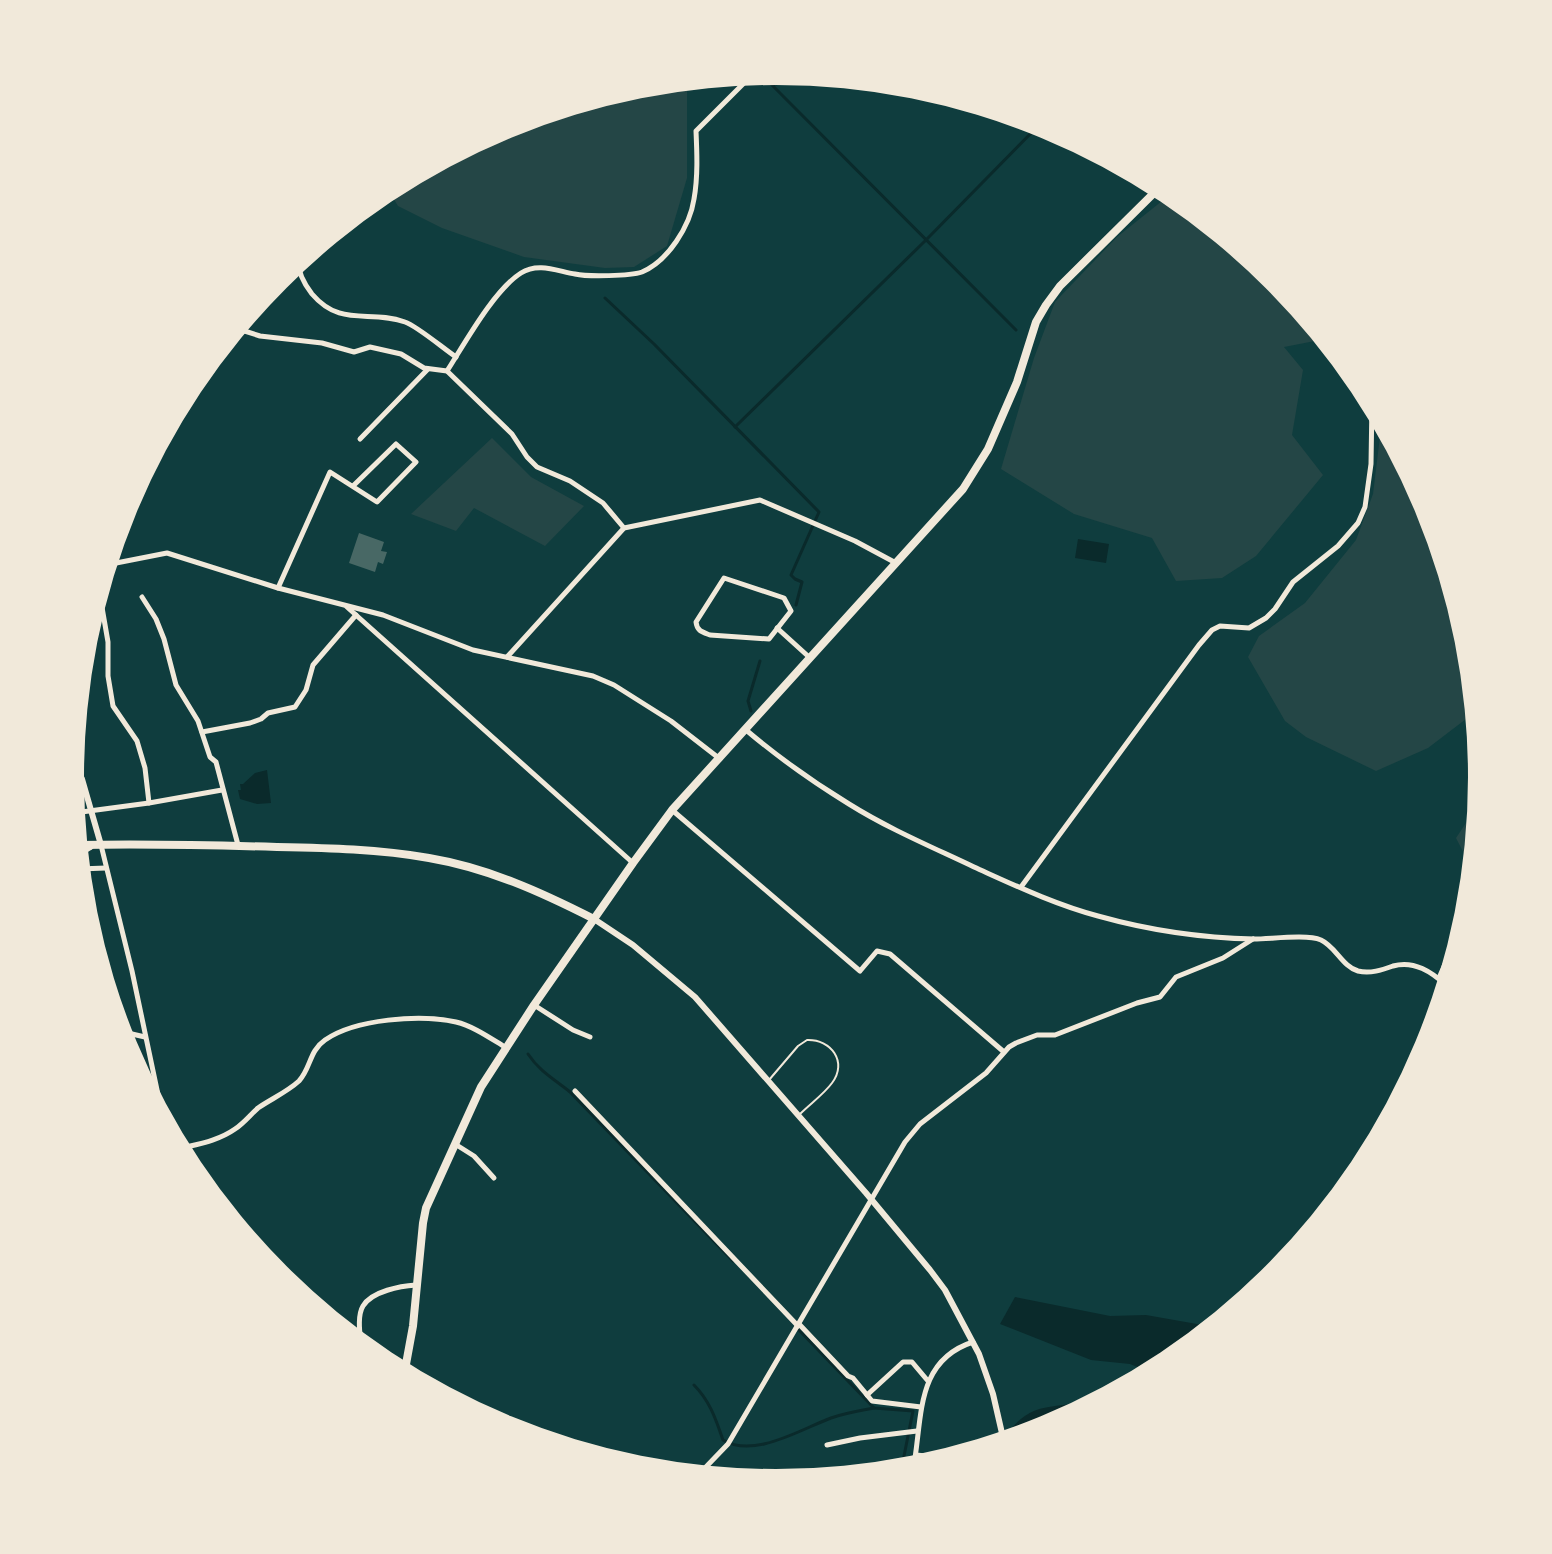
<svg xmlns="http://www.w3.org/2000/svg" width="1552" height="1554" font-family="Poppins,sans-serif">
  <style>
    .green { fill: #244646 }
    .water { fill: #0a2a2b }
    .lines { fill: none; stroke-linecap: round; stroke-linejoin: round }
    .stream { stroke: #0a2a2b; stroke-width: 3 }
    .river { stroke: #0a2a2b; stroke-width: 16 }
    .building { fill: #486865 }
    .service { stroke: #f1e9da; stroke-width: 2 }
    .minor { stroke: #f1e9da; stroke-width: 5 }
    .tertiary { stroke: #f1e9da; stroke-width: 6 }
    .primary { stroke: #f1e9da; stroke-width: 8 }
  </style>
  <rect width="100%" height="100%" fill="#0f3d3e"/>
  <g class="green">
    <polygon points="676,81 687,83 687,178 667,246 634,267 605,268 524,257 442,228 398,206 387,188 506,125 639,84"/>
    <polygon points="1172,193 1273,276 1325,339 1284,347 1303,370 1292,435 1323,475 1256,556 1222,578 1176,581 1152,538 1074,514 1001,469 1034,358 1055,302 1117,237"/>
    <polygon points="1382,420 1428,507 1469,640 1476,717 1466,719 1428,748 1376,771 1306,737 1285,721 1248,657 1259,636 1305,603 1356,540 1373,494"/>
    <polygon points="492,438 531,477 584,506 545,546 474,508 456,531 411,514"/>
    <polygon points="1480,802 1473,871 1456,838"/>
  </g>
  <g class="water">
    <polygon points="1078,539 1109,544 1106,563 1075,558"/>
    <polygon points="267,770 271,803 257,804 240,799 238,790 241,790 240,784 243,784 255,773"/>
    <polygon points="1015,1297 1110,1316 1146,1315 1214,1327 1168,1364 1152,1373 1130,1364 1091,1360 1000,1324"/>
  </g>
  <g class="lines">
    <g class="stream">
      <polyline points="763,76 1016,330"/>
      <polyline points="605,298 654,344 819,512 791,575 795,579 802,582 796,605"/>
      <polyline points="735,427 926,240 1041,123"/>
      <polyline points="751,711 748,701 760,661"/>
      <path d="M 528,1054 C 540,1072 554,1079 570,1092 L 733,1261"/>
      <polyline points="796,1327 874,1408 913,1411 901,1471"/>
      <path d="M 694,1385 C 710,1401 716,1420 723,1440 C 754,1459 801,1429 831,1418 C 845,1413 859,1411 874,1408"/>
    </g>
    <path class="river" d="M 1012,1440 C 1033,1412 1048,1415 1081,1411"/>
  </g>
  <polygon class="building" points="359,533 384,542 381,551 387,552 383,564 378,562 375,572 349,563"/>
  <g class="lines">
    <path class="service" d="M 769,1080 L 798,1046 L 807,1040 C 831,1039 848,1062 832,1083 C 824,1094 810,1104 800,1114"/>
    <g class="minor">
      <path d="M 298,260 C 298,272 305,285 312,294 C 341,328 369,309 405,322 C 417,326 444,349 456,357"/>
      <polyline points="235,328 260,336 322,343 354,352 370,347 401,354 424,368 447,371 512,434 527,457 537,467 570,481 603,503 624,528"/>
      <path d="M 447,371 C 465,343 494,290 521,273 C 538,262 557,271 575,274 C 588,277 630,276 642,272 C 668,261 690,226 694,199 C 698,177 697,153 696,131 L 754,73"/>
      <polyline points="360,439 428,369"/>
      <polyline points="106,565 167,553 278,588 383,615 473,650 593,676 614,685 671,721 720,759"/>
      <path d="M 724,578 L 784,598 L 791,611 L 769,639 L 710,635 C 702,632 697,631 696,622 Z"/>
      <polyline points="278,588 330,472 377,502 416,462 396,444 353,486"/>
      <polyline points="99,590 108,642 108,676 113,706 137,741 145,768 149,803"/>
      <polyline points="142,597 156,619 164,639 176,685 198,721 210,757 216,762 238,845"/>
      <polyline points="347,607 633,863"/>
      <polyline points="777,628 809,657"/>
      <polyline points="507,657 624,528 760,500 855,541 896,563"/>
      <path d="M 746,730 C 778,757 813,782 849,804 C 889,829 932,847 974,867 C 1014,885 1056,905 1098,916 C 1148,930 1202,938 1254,939 C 1271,939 1307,934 1321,940 C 1336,947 1342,966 1358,971 C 1370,974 1382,970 1393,966 C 1414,960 1432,972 1447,986"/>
      <polyline points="202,732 250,723 261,719 268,713 295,707 306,690 313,665 356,615"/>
      <polyline points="672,810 860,971 877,951 890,954 1004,1052"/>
      <polyline points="74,813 149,803 222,790"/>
      <polyline points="101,845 132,971 164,1123"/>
      <polyline points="1474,854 1473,849 1476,837"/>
      <polyline points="78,855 91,847"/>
      <polyline points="79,869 106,868"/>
      <polyline points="1021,887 1199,645 1212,630 1220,626 1249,628 1266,618 1275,609 1293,582 1338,546 1358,523 1365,507 1371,464 1372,402"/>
      <polyline points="1439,978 1469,909"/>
      <polyline points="534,1005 573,1030 590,1037"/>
      <polyline points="119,1031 145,1037"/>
      <polyline points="575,1091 798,1326"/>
      <polyline points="455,1144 474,1156 494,1178"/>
      <path d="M 178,1149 C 198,1144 218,1141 235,1129 C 244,1123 250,1115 258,1108 C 271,1099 287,1092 299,1081 C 311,1068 309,1051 325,1040 C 355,1019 420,1014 456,1022 C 473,1026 490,1038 505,1047"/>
      <polyline points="799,1324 848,1376 853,1378 872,1401 921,1407"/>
      <path d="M 361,1345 C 360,1334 357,1316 363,1306 C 372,1291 401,1286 416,1285"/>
      <polyline points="867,1395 903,1362 912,1362 928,1381"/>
      <polyline points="827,1445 860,1438 917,1431"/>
      <polyline points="916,1455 945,1458"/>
      <path d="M 913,1470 C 923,1420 914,1361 973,1342"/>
      <polyline points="690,1474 703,1470"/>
      <polyline points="703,1476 703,1470 728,1444 905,1142 920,1124 986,1073 1009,1047 1016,1043 1037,1035 1055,1035 1137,1003 1160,997 1176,977 1223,958 1253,939"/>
    </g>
    <g class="tertiary">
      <polyline points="71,762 82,779 101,845"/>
      <polyline points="594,919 633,945 695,997 866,1193 930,1270 945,1290 979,1354 993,1394 1004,1442"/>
    </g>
    <g class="primary">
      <path d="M 77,845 C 144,844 210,845 277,847 C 328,848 379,849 429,858 C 488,868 541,892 594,919"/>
      <polyline points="404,1375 413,1326 423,1223 426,1208 481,1087 534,1005 633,863 672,810 963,489 988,449 1017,382 1036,322 1046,305 1060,286 1161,186"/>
    </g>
  </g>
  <path d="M0 0H1552V1554H0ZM84 777a692 692 0 1 1 1384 0a692 692 0 1 1-1384 0Z" fill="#f1e9da" fill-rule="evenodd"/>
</svg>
